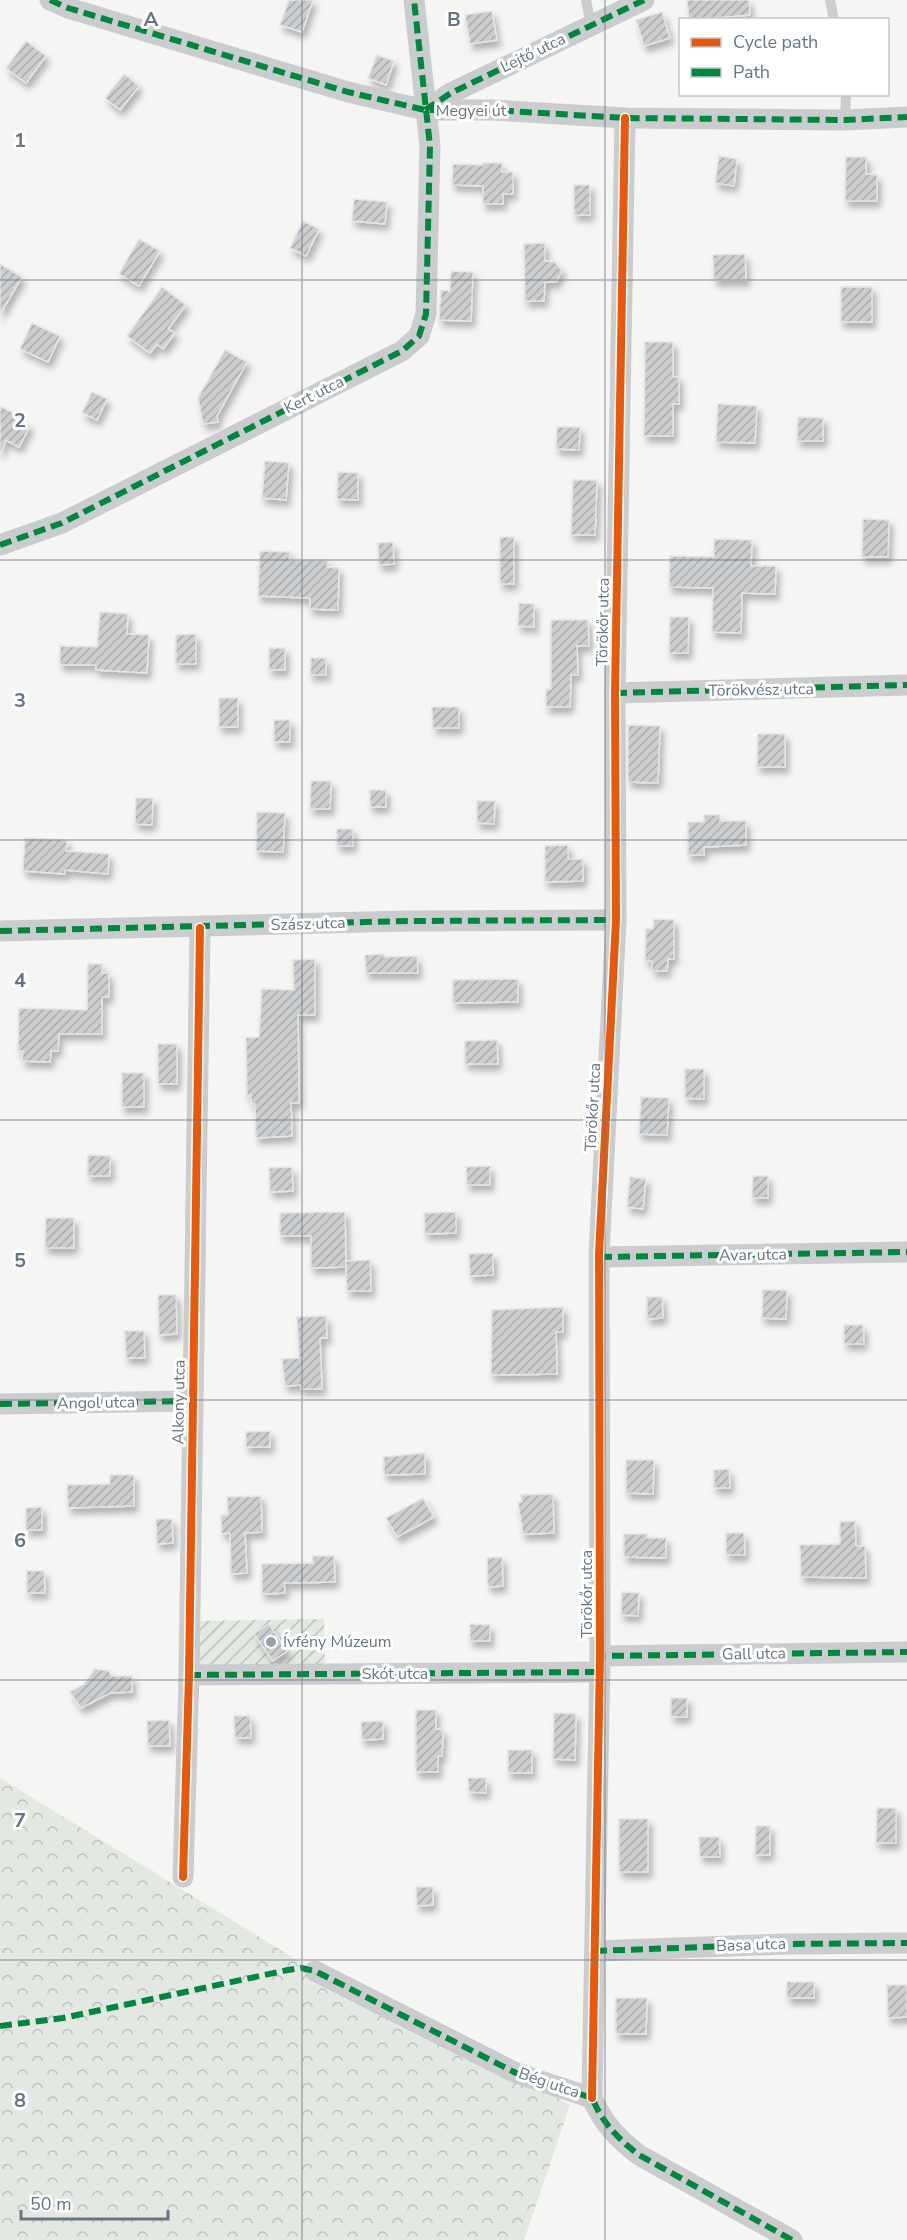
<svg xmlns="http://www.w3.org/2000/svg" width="907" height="2240" font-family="'Nunito Sans',sans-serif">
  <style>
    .forest { fill: url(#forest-crowns) }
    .garden { fill: url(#garden-furrows) }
    .building { fill: url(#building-hatch); stroke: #e4e4e4; stroke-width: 1.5; filter: url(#shadow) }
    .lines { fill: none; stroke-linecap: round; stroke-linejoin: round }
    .lane { stroke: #cacccd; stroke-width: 10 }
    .street { stroke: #cacccd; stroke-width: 21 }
    .quiet { stroke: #00873e; stroke-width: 6; stroke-dasharray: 12 6; stroke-linecap: butt }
    .cycleway-casing { stroke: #fff; stroke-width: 11 }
    .cycleway { stroke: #e8590c; stroke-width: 8 }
    .grid { fill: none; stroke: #677482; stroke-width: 1.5; stroke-opacity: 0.55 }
    .poi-dot { fill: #99a1aa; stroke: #fff; stroke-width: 2 }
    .labels { text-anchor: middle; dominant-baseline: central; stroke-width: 6; stroke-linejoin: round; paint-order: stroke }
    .street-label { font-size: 16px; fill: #677482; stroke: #fff }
    .poi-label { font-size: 16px; fill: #677482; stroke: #fff; text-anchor: start }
    .grid-label { font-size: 20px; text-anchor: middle; font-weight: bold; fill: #677482; stroke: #fff; stroke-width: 6; stroke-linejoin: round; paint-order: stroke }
  </style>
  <defs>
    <pattern id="forest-crowns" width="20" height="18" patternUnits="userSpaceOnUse" patternTransform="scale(1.5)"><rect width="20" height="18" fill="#e4e8e2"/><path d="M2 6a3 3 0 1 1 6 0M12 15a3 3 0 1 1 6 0" fill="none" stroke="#bdc1bd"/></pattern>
    <pattern id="garden-furrows" width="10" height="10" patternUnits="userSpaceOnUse" patternTransform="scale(1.5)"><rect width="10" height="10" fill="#e4e8e2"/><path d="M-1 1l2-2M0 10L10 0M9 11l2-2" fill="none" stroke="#bdc1bd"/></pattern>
    <pattern id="building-hatch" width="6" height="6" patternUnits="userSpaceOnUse" patternTransform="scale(1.5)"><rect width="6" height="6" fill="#cccdce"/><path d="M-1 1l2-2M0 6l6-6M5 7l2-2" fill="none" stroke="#a9abad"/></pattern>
    <filter id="shadow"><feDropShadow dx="3.5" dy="6" stdDeviation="3" flood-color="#0004"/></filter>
  </defs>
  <rect width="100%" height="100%" fill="#f5f5f4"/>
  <polygon class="forest" points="0,1778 315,1971 516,2073 570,2105 524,2240 0,2240"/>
  <polygon class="garden" points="324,1619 325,1668 203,1668 197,1663 197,1621"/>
  <g class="building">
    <polygon points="289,0 313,0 302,32 280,25"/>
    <polygon points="687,0 749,0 750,15 689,20"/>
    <polygon points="492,11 497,40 470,44 465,15"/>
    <polygon points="662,12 670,38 644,46 636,20"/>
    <polygon points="26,41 46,56 26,83 6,68"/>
    <polygon points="377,55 394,61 386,85 368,78"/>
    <polygon points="124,74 139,86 120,110 105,98"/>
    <polygon points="719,156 737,159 734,186 715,183"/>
    <polygon points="846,157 866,157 866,174 877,175 877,201 845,201"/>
    <polygon points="483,163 502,163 502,172 513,172 513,194 503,194 503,204 483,204 483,186 452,185 453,164 483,165"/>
    <rect x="574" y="185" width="16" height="30"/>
    <polygon points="354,199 387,202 385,224 352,221"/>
    <polygon points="303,221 319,229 306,256 290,248"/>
    <polygon points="139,239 160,251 139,286 119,274"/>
    <polygon points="545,243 545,261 555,262 562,271 556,282 545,282 544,301 525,301 524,244"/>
    <polygon points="745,254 746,280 714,280 713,255"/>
    <polygon points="0,264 22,277 0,314"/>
    <polygon points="451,271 473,272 471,321 439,320 441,290 450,291"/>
    <polygon points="162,287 186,305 168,329 175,333 163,349 157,344 150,353 127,336"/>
    <rect x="841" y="287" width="31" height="35"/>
    <polygon points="32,323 60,336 48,362 20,349"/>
    <polygon points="645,342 673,342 673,377 679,377 679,404 673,404 673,436 644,436"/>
    <polygon points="225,350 247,362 217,416 218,422 203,424 198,398"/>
    <polygon points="92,392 107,399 97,420 82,413"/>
    <polygon points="718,404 757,406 755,443 716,442"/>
    <polygon points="0,406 19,416 17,419 30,426 19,447 6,440 0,454"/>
    <polygon points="798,417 823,418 823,441 797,441"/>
    <polygon points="557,427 580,427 579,450 556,449"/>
    <polygon points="265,461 289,463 286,500 262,498"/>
    <polygon points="338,472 358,473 358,500 337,499"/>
    <polygon points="573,480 597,480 595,535 571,535"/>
    <polygon points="863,519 889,520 888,557 862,557"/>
    <rect x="500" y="537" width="14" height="47"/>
    <polygon points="714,539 752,540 751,566 776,566 775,594 742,593 741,633 712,632 713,588 669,587 670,556 714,557"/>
    <polygon points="393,542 394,564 379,565 378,543"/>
    <polygon points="260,551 290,552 289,560 328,560 327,567 339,568 338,610 310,609 310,598 258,596"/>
    <polygon points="519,603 534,604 534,627 518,626"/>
    <polygon points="100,612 128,614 127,634 149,635 147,673 96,670 96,665 60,665 60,646 97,647"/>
    <polygon points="670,617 689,617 688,653 669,653"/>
    <polygon points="551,620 588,620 589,646 577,646 578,675 571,675 570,707 546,707 546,689 551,689"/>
    <polygon points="196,634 196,664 176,664 176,635"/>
    <rect x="269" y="648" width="16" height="22"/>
    <polygon points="311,658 326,658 326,675 310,675"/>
    <rect x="219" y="698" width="19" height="29"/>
    <polygon points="432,707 459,707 459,728 433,728"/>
    <rect x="274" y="720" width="16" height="22"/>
    <polygon points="628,725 660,726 658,783 628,782"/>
    <polygon points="758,734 785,734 785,767 757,767"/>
    <polygon points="311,781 331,781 330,809 310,809"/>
    <rect x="370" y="790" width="16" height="17"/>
    <polygon points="136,798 153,798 152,825 135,824"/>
    <polygon points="477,801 495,801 494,824 477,823"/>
    <polygon points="257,812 285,813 283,852 256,851"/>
    <polygon points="704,815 720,815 720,821 746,821 746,845 704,847 704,855 688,855 688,822 704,822"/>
    <rect x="337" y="829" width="16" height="17"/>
    <polygon points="25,838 67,840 66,851 109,854 108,874 65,870 65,874 23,871"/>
    <polygon points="568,845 568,859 583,859 583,881 545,882 545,846"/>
    <polygon points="654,919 674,920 674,959 668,959 667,971 652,971 652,961 645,961 646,929 653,929"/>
    <polygon points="384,954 384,957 417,956 418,973 366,973 365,955"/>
    <polygon points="315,959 315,1015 298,1015 299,1103 291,1103 292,1136 256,1138 255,1104 251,1104 251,1095 247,1096 246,1038 259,1037 262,989 294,990 293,960"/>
    <polygon points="88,964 102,964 102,973 109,973 109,997 102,997 102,1034 59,1034 58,1051 51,1051 50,1062 22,1061 23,1051 18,1051 19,1008 87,1010"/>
    <polygon points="518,979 518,1002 453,1003 453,980"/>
    <polygon points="497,1040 498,1064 465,1064 465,1041"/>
    <rect x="158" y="1044" width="19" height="40"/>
    <polygon points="685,1069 704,1069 704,1099 685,1098"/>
    <rect x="122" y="1073" width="22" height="34"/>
    <polygon points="641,1097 669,1098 667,1135 639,1134"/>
    <polygon points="88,1155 110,1156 110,1176 88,1176"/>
    <polygon points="490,1166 490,1185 467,1185 466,1167"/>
    <polygon points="292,1167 293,1191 270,1192 269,1168"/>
    <polygon points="753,1176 768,1176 768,1198 752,1198"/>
    <polygon points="630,1177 646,1179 643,1209 627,1207"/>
    <polygon points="345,1212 346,1267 311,1268 311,1236 280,1236 280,1213"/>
    <polygon points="456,1212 456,1233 425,1234 424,1213"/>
    <polygon points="46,1218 74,1218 74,1248 45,1248"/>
    <polygon points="493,1253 493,1275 470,1276 469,1254"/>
    <polygon points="370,1260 371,1291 347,1291 346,1261"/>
    <polygon points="763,1290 787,1290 786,1319 762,1318"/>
    <polygon points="158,1295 176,1295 177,1334 159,1335"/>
    <polygon points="647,1297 662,1297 663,1318 647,1319"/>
    <polygon points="563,1307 563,1332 556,1332 557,1374 491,1375 492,1310"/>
    <polygon points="326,1316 327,1338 320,1338 322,1389 301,1389 301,1385 285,1386 282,1359 299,1358 297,1317"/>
    <polygon points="844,1325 863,1325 864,1344 844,1344"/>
    <polygon points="125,1331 144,1331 145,1358 126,1358"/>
    <polygon points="270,1431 270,1447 246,1447 246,1432"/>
    <polygon points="425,1453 425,1474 384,1475 384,1457"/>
    <polygon points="626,1460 654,1460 653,1494 626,1493"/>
    <polygon points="729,1469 730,1488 714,1488 714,1470"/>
    <polygon points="110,1475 134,1475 134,1506 68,1508 67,1485 110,1484"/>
    <polygon points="553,1494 554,1533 523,1534 518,1502 522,1502 521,1495"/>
    <polygon points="261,1496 262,1532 245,1533 247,1573 231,1574 230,1533 222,1534 221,1515 228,1515 227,1497"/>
    <polygon points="423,1498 434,1517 397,1537 386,1518"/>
    <polygon points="42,1507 42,1530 26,1530 26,1508"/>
    <polygon points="156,1519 172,1519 173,1543 157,1544"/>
    <polygon points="855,1521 856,1546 865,1546 866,1578 801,1577 800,1545 840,1544 840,1522"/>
    <polygon points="726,1533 744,1533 745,1555 726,1555"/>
    <polygon points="624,1534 647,1534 647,1538 666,1538 666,1558 624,1557"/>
    <polygon points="313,1556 334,1556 335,1582 284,1583 285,1593 262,1594 262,1564 313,1563"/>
    <polygon points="502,1557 503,1586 488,1587 487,1558"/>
    <polygon points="27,1571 44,1571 45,1593 27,1593"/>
    <polygon points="622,1592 639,1593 638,1616 621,1615"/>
    <polygon points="269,1624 287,1651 273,1661 254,1634"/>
    <polygon points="470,1624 490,1625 490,1641 470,1641"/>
    <polygon points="95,1669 109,1671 111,1676 132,1676 132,1692 110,1693 81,1708 70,1692 84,1684"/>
    <rect x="671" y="1698" width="16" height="19"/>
    <polygon points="416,1710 436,1710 436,1729 443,1730 442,1756 438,1756 438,1772 416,1772"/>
    <polygon points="554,1713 576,1714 575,1760 553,1759"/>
    <polygon points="234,1716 250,1716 251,1738 235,1738"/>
    <polygon points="169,1720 170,1746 148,1746 147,1721"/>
    <polygon points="383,1721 383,1739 362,1740 361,1722"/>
    <rect x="508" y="1750" width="24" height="23"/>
    <polygon points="468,1778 486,1778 486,1793 469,1792"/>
    <polygon points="877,1808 896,1808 896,1843 876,1843"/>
    <rect x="619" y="1819" width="29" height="53"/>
    <polygon points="756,1826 770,1826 770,1855 755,1855"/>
    <polygon points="699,1837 719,1837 720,1857 700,1857"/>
    <polygon points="416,1887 433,1887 433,1905 417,1906"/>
    <rect x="787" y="1982" width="27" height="16"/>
    <polygon points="887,1985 907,1985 907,2017 888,2018"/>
    <polygon points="616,1998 647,1998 646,2034 616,2034"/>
  </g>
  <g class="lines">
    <g class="lane">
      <polyline points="586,0 591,25"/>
      <polyline points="830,0 834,20"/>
      <polyline points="845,120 846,94"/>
    </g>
    <g class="street">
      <polyline points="50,0 68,8 348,92 425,110 492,110 625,118 845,120 907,117"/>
      <polyline points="426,110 451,93 644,0"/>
      <polyline points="0,545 62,523 402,351 419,336 426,314 430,146 414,0"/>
      <polyline points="615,693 907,685"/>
      <polyline points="0,931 407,921 616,920"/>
      <polyline points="600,1257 907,1252"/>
      <polyline points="0,1404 192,1401"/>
      <polyline points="600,1656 907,1652"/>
      <polyline points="189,1675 600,1672"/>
      <polyline points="183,1877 189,1675 200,928"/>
      <polyline points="595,1951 786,1944 907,1943"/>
      <path d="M 315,1971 L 516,2073 L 592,2098 C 603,2123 617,2138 639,2155 L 792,2240"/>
      <polyline points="592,2098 600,1656 599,1254 616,920 615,693 625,118"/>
    </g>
    <g class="quiet">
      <polyline points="50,0 68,8 348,92 425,110 492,110 625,118 845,120 907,117"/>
      <polyline points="425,110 451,93 644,0"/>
      <polyline points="0,545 62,523 402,351 419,336 426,314 430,146 414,0"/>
      <polyline points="615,693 907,685"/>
      <polyline points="0,931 407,921 616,920"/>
      <polyline points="600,1257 907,1252"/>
      <polyline points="0,1404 192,1401"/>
      <polyline points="600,1650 600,1656 907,1652"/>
      <polyline points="189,1675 600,1672 600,1675"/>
      <polyline points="595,1951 786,1944 907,1943"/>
      <path d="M 0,2026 L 63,2018 L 288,1970 L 301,1968 L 315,1971 L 516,2073 L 592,2098 C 603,2123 617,2138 639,2155 L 792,2240"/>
    </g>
    <g class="cycleway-casing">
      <g id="cycleway">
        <polyline points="183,1877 189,1675 200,928"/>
        <polyline points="592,2098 600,1656 599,1254 616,920 615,693 625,118"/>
      </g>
    </g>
    <use href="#cycleway" class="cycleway"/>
  </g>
  <path class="grid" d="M 302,0 L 302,2240M 605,0 L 605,2240M 0,280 L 907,280M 0,560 L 907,560M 0,840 L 907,840M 0,1120 L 907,1120M 0,1400 L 907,1400M 0,1680 L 907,1680M 0,1960 L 907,1960"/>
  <circle class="poi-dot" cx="271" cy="1642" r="6"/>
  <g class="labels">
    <g class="street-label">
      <text transform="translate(533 53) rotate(-26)">Lejtő utca</text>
      <text x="471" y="111">Megyei út</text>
      <text transform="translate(314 395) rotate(-27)">Kert utca</text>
      <text transform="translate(603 622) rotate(-89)">Törökőr utca</text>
      <text transform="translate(761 690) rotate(-1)">Törökvész utca</text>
      <text transform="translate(308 924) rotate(-2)">Szász utca</text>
      <text transform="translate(593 1107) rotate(-87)">Törökőr utca</text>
      <text transform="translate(753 1255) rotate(-1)">Avar utca</text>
      <text transform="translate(179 1402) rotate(-89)">Alkony utca</text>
      <text transform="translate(96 1403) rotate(-1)">Angol utca</text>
      <text transform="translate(587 1594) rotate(-90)">Törökőr utca</text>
      <text transform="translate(754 1654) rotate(-1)">Gall utca</text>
      <text x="395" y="1674">Skót utca</text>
      <text transform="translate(751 1945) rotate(-2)">Basa utca</text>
      <text transform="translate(549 2083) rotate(19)">Bég utca</text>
    </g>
    <g class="poi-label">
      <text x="283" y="1642">Ívfény Múzeum</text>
    </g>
  </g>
  <g class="grid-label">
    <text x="151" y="26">A</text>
    <text x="454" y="26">B</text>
    <text x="20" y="147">1</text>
    <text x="20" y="427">2</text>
    <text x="20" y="707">3</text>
    <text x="20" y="987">4</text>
    <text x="20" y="1267">5</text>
    <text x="20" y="1547">6</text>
    <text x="20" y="1827">7</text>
    <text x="20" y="2107">8</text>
  </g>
  <rect x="679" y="18" width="210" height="78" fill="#ffffff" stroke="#c2c7cd" stroke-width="1.5"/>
  <rect x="691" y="38" width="30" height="9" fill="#e8590c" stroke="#c2c7cd" stroke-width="1.5"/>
  <text x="733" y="48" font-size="18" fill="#677482">Cycle path</text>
  <rect x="691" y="68" width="30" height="9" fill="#00873e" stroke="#c2c7cd" stroke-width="1.5"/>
  <text x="733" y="78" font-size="18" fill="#677482">Path</text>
  <path d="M21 2210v9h147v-9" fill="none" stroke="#677482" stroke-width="3"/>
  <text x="30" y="2210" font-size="18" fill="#677482" stroke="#ffffff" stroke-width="4.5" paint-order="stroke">50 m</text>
</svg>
